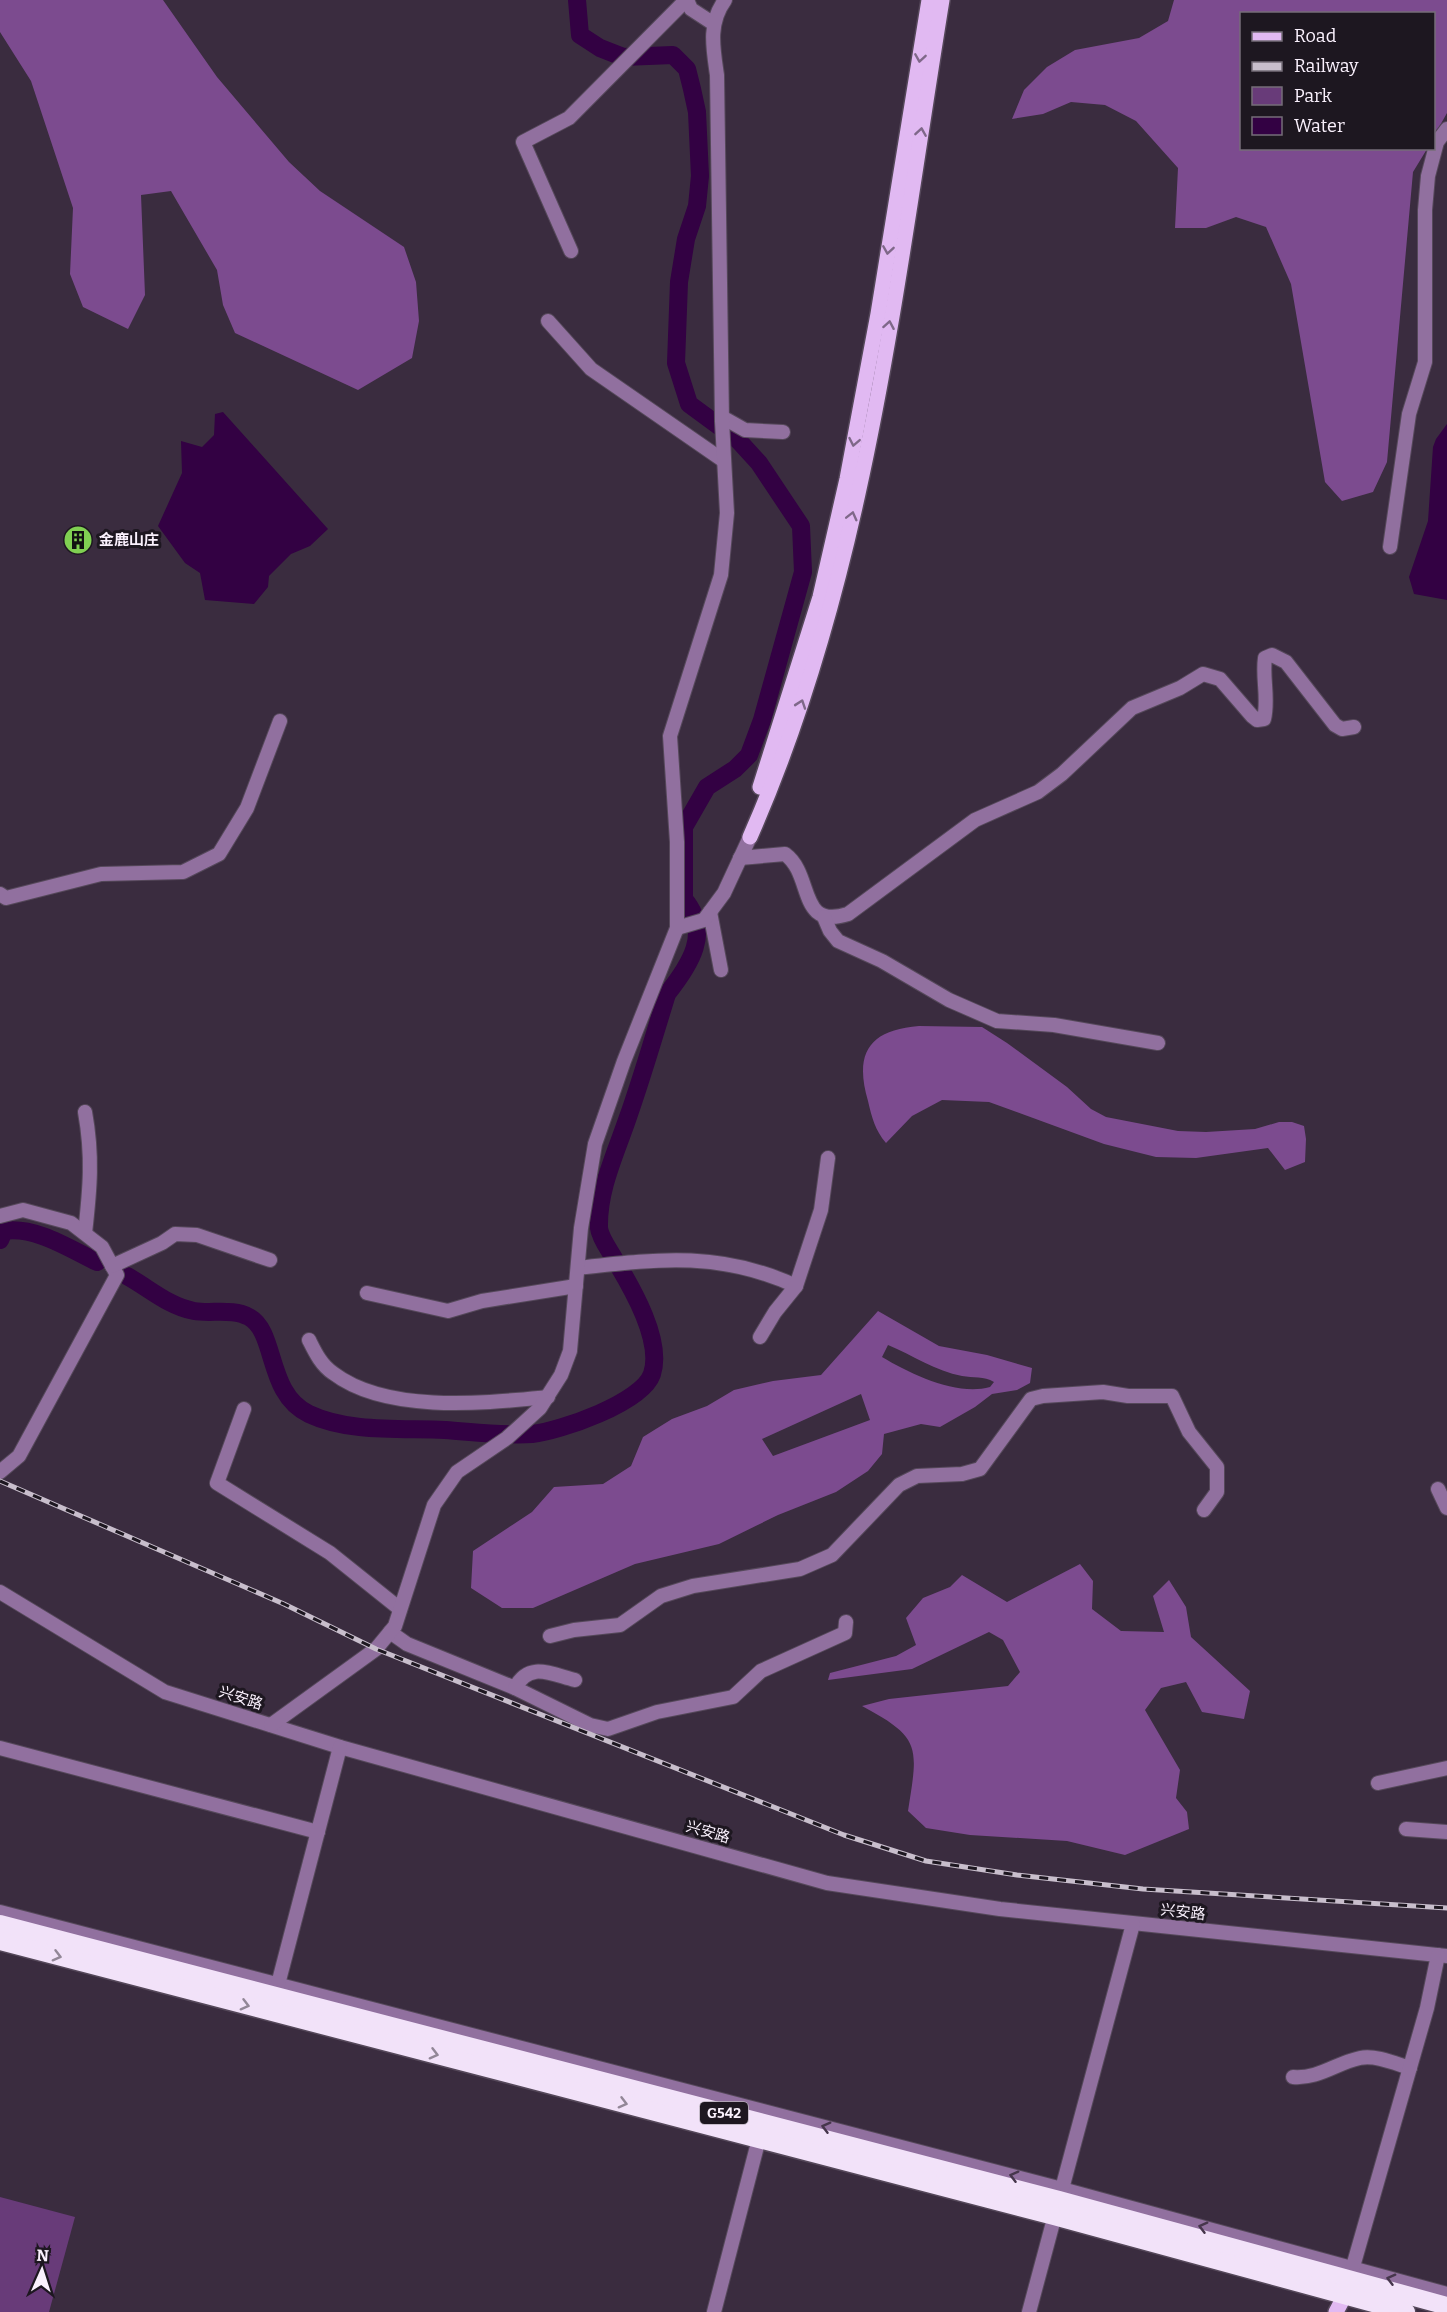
<svg xmlns="http://www.w3.org/2000/svg" width="1447" height="2312" font-family="Bitter,'Noto Sans SC',serif">
  <style>
    .green { fill: #683b79 }
    .forest { fill: #7c4b8f; fill-rule: evenodd }
    .water { fill: #330143 }
    .lines { fill: none; stroke-linecap: round; stroke-linejoin: round }
    .river { stroke: #330143; stroke-width: 18 }
    .minor-casing { stroke: #55485a; stroke-width: 16 }
    .major-casing { stroke: #55485a; stroke-width: 18 }
    .highway-casing { stroke: #55485a; stroke-width: 21 }
    .minor { stroke: #91709f; stroke-width: 14 }
    .major { stroke: #e1b9f2; stroke-width: 15 }
    .highway { stroke: #f2e2f9; stroke-width: 18 }
    .rail-casing { stroke: #c8becc; stroke-width: 5 }
    .rail { stroke: #1d1720; stroke-width: 3; stroke-dasharray: 9; stroke-linecap: butt }
    .oneway { stroke: #7f6889 }
    .oneway2 { stroke: #928797 }
    .oneway3 { stroke: #46364c }
    .labels { text-anchor: middle; dominant-baseline: central; stroke-width: 6; stroke-linejoin: round; paint-order: stroke }
    .shield { fill: #1d1720; stroke: #b8b0bb; stroke-width: 1.5 }
    .shield-label { font-size: 14px; font-weight: bold; fill: #faf1fd }
    .poi-label { font-size: 15px; font-weight: bold; fill: #faf1fd; stroke: #1d1720; text-anchor: start }
    .street-label { font-size: 15px; fill: #faf1fd; stroke: #1d1720 }
  </style>
  <rect width="100%" height="100%" fill="#3a2c3f"/>
  <polygon class="green" points="0,2197 75,2217 49,2312 0,2312"/>
  <g class="forest">
    <polygon points="0,0 163,0 217,77 289,162 320,191 404,247 416,282 419,321 412,358 358,390 235,333 223,305 217,270 171,191 141,195 145,295 128,329 83,307 70,274 73,208 31,81 0,32"/>
    <polygon points="1174,0 1447,0 1447,113 1434,136 1434,14 1242,14 1242,148 1427,149 1413,172 1387,462 1373,492 1342,501 1325,482 1291,284 1266,227 1236,217 1206,228 1175,228 1178,168 1136,121 1105,105 1071,102 1043,114 1012,119 1024,90 1047,67 1075,50 1139,38 1168,21"/>
    <path d="M 919,1026 L 982,1027 L 1007,1043 L 1067,1087 L 1091,1109 L 1106,1117 L 1178,1131 L 1206,1132 L 1255,1129 L 1279,1122 L 1292,1122 L 1304,1126 L 1306,1139 L 1305,1162 L 1285,1170 L 1268,1148 L 1196,1158 L 1156,1157 L 1104,1144 L 989,1102 L 942,1100 L 912,1116 L 886,1143 C 875,1130 872,1118 868,1101 C 854,1053 869,1030 919,1026 Z"/>
    <path d="M 878,1311 L 939,1346 L 987,1355 L 1032,1368 L 1030,1383 L 1017,1390 L 992,1394 L 975,1407 L 940,1427 L 921,1424 L 884,1434 L 882,1454 L 868,1471 L 836,1492 L 778,1515 L 719,1544 L 635,1564 L 533,1608 L 502,1608 L 471,1588 L 473,1551 L 532,1512 L 554,1487 L 603,1484 L 631,1466 L 643,1437 L 672,1419 L 707,1406 L 734,1390 L 773,1381 L 821,1375 ZM 888,1345 C 912,1355 936,1371 962,1376 C 973,1378 984,1376 994,1382 L 990,1387 C 957,1396 912,1375 882,1357 ZM 861,1394 L 870,1420 L 773,1456 L 762,1439 Z"/>
    <path d="M 1080,1564 L 1093,1581 L 1092,1609 L 1121,1631 L 1164,1632 L 1153,1596 L 1169,1580 L 1186,1607 L 1191,1637 L 1250,1691 L 1244,1719 L 1202,1712 L 1186,1682 L 1161,1688 L 1145,1710 L 1180,1770 L 1176,1798 L 1187,1812 L 1189,1829 L 1125,1855 L 1067,1841 L 970,1835 L 926,1828 L 908,1811 C 918,1747 922,1738 862,1706 L 889,1699 L 1008,1686 L 1020,1672 L 1003,1640 L 989,1632 L 912,1669 L 828,1680 L 830,1673 L 896,1656 L 916,1645 L 906,1618 L 923,1598 L 950,1587 L 962,1575 L 1007,1602 Z"/>
  </g>
  <g class="water">
    <polygon points="223,412 328,529 310,546 291,554 269,576 268,587 254,604 205,600 200,573 185,563 158,526 182,473 181,441 202,447 214,435 215,414"/>
    <polygon points="1447,424 1447,600 1414,594 1409,577 1428,521 1433,447 1436,439"/>
  </g>
  <g class="lines">
    <g class="river">
      <path d="M 0,1240 L 4,1231 C 35,1226 70,1249 97,1262"/>
      <path d="M 127,1276 C 149,1288 168,1306 194,1311 C 211,1314 233,1308 249,1317 C 277,1332 266,1394 309,1414 C 349,1433 402,1428 445,1430 C 474,1432 504,1436 532,1434 C 560,1431 642,1403 652,1374 C 663,1341 632,1288 615,1260 C 610,1251 600,1238 599,1228 C 598,1190 615,1155 627,1120 C 642,1078 654,1036 667,994 C 690,965 712,932 684,899 L 684,827 L 707,787 L 735,769 L 749,755 L 762,720 L 803,572 L 801,526 L 759,463 L 738,440 L 689,404 L 676,363 L 679,282 L 686,239 L 697,206 L 700,176 L 697,112 L 692,89 L 687,69 L 673,55 L 623,57 L 600,48 L 580,35 L 577,0"/>
    </g>
    <g class="minor-casing">
      <g id="minor">
        <polyline points="687,0 691,9 714,24"/>
        <polyline points="571,251 523,142 569,118 686,0"/>
        <polyline points="548,321 591,369 724,461"/>
        <polyline points="722,417 745,430 783,432"/>
        <polyline points="1390,547 1409,414 1425,362 1425,210 1428,176 1437,142 1447,129"/>
        <path d="M 740,858 L 785,854 C 814,875 797,930 848,914 L 975,820 L 1038,792 L 1062,774 L 1132,708 L 1180,688 L 1203,674 L 1220,679 L 1252,716 L 1257,720 L 1264,719 C 1269,698 1262,678 1265,658 L 1272,655 L 1286,662 L 1335,725 L 1342,729 L 1354,727"/>
        <polyline points="0,894 6,898 101,874 183,872 219,854 247,808 280,721"/>
        <polyline points="710,912 721,970"/>
        <polyline points="824,917 830,931 838,941 882,961 949,1000 997,1021 1054,1025 1158,1043"/>
        <polyline points="677,928 704,920 724,893 750,837"/>
        <polyline points="0,1216 23,1210 71,1223 102,1247 117,1275 19,1456 0,1472"/>
        <path d="M 85,1233 C 90,1189 93,1156 85,1112"/>
        <polyline points="112,1266 162,1243 175,1234 197,1235 270,1260"/>
        <path d="M 578,1268 C 658,1259 720,1251 796,1286"/>
        <polyline points="367,1293 448,1311 482,1301 576,1286"/>
        <polyline points="760,1337 775,1312 796,1286 821,1210 828,1158"/>
        <path d="M 309,1340 C 315,1352 321,1365 333,1373 C 387,1414 485,1403 548,1397"/>
        <polyline points="244,1409 217,1483 330,1553 400,1609"/>
        <polyline points="1438,1489 1447,1508"/>
        <polyline points="0,1592 165,1692 340,1747 827,1883 1000,1909 1447,1956"/>
        <polyline points="390,1632 407,1644 515,1688 590,1725 608,1729 657,1712 733,1697 761,1671 845,1633 846,1622"/>
        <polyline points="550,1636 574,1630 620,1625 661,1596 693,1586 800,1569 832,1555 899,1485 917,1476 962,1474 980,1469 1031,1399 1043,1396 1103,1392 1128,1396 1172,1396 1189,1432 1217,1467 1217,1492 1204,1510"/>
        <path d="M 515,1688 C 529,1661 551,1674 575,1680"/>
        <path d="M 271,1725 L 376,1649 L 395,1626 L 434,1505 L 457,1472 L 507,1438 L 540,1408 L 561,1375 L 570,1351 L 581,1228 L 595,1144 L 624,1061 L 677,928 L 677,842 L 670,736 L 721,575 L 727,513 L 722,421 L 717,75 C 713,48 708,23 725,0"/>
        <polyline points="0,1748 318,1832"/>
        <polyline points="1378,1783 1447,1768"/>
        <polyline points="1406,1829 1447,1832"/>
        <polyline points="0,1912 1062,2189 1447,2294"/>
        <polyline points="276,1992 340,1747"/>
        <path d="M 1293,2077 C 1319,2079 1336,2063 1360,2058 C 1376,2055 1394,2063 1410,2068"/>
        <polyline points="1350,2277 1427,2008 1438,1955"/>
        <polyline points="714,2312 761,2131"/>
        <polyline points="1029,2312 1133,1924"/>
      </g>
    </g>
    <g class="major-casing">
      <g id="major">
        <polyline points="760,787 820,597 847,479 878,314 929,0"/>
        <path d="M 750,837 C 866,574 896,281 942,0"/>
        <polyline points="1336,2312 1345,2295"/>
      </g>
    </g>
    <g class="highway-casing">
      <g id="highway">
        <polyline points="0,1924 1059,2200 1447,2306"/>
        <polyline points="0,1941 1054,2216 1406,2312"/>
      </g>
    </g>
    <use href="#minor" class="minor"/>
    <use href="#major" class="major"/>
    <use href="#highway" class="highway"/>
    <g class="rail-casing">
      <polyline id="rail" points="0,1481 284,1604 376,1649 844,1835 926,1861 1017,1875 1143,1889 1447,1908"/>
    </g>
    <use href="#rail" class="rail"/>
  </g>
  <defs><path id="oneway-chevron" d="M-2-3.5L2.5 0L-2 3.5" fill="none" stroke-width="1.6" stroke-linecap="round" stroke-linejoin="round" transform="scale(1.5)"/></defs>
  <g class="oneway">
    <use href="#oneway-chevron" transform="translate(920 58) rotate(99)"/>
    <use href="#oneway-chevron" transform="translate(921 132) rotate(-81)"/>
    <use href="#oneway-chevron" transform="translate(888 250) rotate(99)"/>
    <use href="#oneway-chevron" transform="translate(889 325) rotate(-80)"/>
    <use href="#oneway-chevron" transform="translate(854 442) rotate(101)"/>
    <use href="#oneway-chevron" transform="translate(852 516) rotate(-76)"/>
    <use href="#oneway-chevron" transform="translate(801 704) rotate(-71)"/>
  </g>
  <g class="oneway2">
    <use href="#oneway-chevron" transform="translate(57 1956) rotate(15)"/>
    <use href="#oneway-chevron" transform="translate(245 2005) rotate(15)"/>
    <use href="#oneway-chevron" transform="translate(434 2054) rotate(15)"/>
    <use href="#oneway-chevron" transform="translate(623 2103) rotate(15)"/>
  </g>
  <g class="oneway3">
    <use href="#oneway-chevron" transform="translate(826 2127) rotate(-165)"/>
    <use href="#oneway-chevron" transform="translate(1014 2176) rotate(-165)"/>
    <use href="#oneway-chevron" transform="translate(1203 2227) rotate(-165)"/>
    <use href="#oneway-chevron" transform="translate(1391 2279) rotate(-165)"/>
  </g>
  <defs>
    <g id="building-disc" transform="scale(1.5)"><circle r="9.5" fill="#80d052" stroke="#1d1720"/><path d="M-4-6H4V6H1V3H-1V6H-4ZM-2.5-4.3h1.7v1.8h-1.7ZM.8-4.3h1.7v1.8H.8ZM-2.5-1h1.7V.8h-1.7ZM.8-1h1.7V.8H.8Z" fill="#111"/></g>
  </defs>
  <g fill-rule="evenodd">
    <use href="#building-disc" x="78" y="540"/>
  </g>
  <g class="labels">
    <rect class="shield" x="700" y="2102" width="48" height="22" rx="4.5"/>
    <g class="shield-label">
      <text x="724" y="2113">G542</text>
    </g>
    <g class="poi-label">
      <text x="99" y="540">金鹿山庄</text>
    </g>
    <g class="street-label">
      <text transform="translate(241 1698) rotate(18)">兴安路</text>
      <text transform="translate(708 1832) rotate(16)">兴安路</text>
      <text transform="translate(1183 1912) rotate(6)">兴安路</text>
    </g>
  </g>
  <rect x="1240" y="12" width="195" height="138" fill="#1d1720" stroke="#756e78" stroke-width="1.5"/>
  <rect x="1252" y="32" width="30" height="9" fill="#e1b9f2" stroke="#756e78" stroke-width="1.5"/>
  <text x="1294" y="42" font-size="18" fill="#faf1fd">Road</text>
  <rect x="1252" y="62" width="30" height="9" fill="#c8becc" stroke="#756e78" stroke-width="1.5"/>
  <text x="1294" y="72" font-size="18" fill="#faf1fd">Railway</text>
  <rect x="1252" y="87" width="30" height="18" fill="#683b79" stroke="#756e78" stroke-width="1.5"/>
  <text x="1294" y="102" font-size="18" fill="#faf1fd">Park</text>
  <rect x="1252" y="117" width="30" height="18" fill="#330143" stroke="#756e78" stroke-width="1.5"/>
  <text x="1294" y="132" font-size="18" fill="#faf1fd">Water</text>
  <g transform="translate(42 2270) rotate(3)" stroke="#1d1720" stroke-width="4.5" paint-order="stroke">
  <path d="M0-4.5L10 22L0 15L-10 22Z" fill="#faf1fd"/>
  <text y="-9" font-size="16" font-weight="bold" text-anchor="middle" fill="#faf1fd">N</text>
  </g>
</svg>
